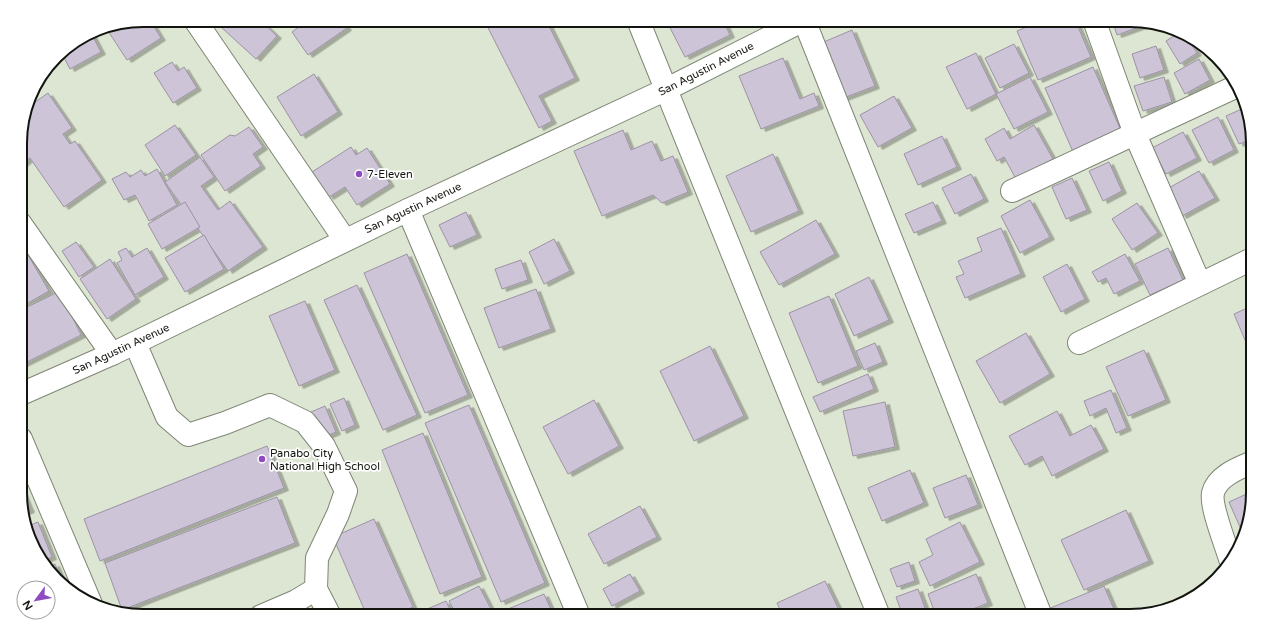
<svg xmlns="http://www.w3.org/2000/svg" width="1273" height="636" font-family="'Varela Round',sans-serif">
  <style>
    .building { fill: #cdc4d7; stroke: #9c92a5; filter: url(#shadow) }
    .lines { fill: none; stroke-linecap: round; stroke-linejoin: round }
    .minor-casing { stroke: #7e8674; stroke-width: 24 }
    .minor { stroke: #fff; stroke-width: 22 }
    .poi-dot { fill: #8e4bc0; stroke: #fff; stroke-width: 1.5 }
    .labels { text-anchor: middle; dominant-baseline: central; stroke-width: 3.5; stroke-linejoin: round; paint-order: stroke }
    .street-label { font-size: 11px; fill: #12150e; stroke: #fff }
    .poi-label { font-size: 11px; fill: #12150e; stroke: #fff; text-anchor: start }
    .rim { fill: none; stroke: #12150e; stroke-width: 2 }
  </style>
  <defs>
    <filter id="shadow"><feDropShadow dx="4.5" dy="2.5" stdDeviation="0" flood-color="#0004"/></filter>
  </defs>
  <rect width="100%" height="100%" fill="#dde6d2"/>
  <g class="building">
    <polygon points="143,20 150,20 161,38 127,60 106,28"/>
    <polygon points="228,20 260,20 277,36 256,59 221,27"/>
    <polygon points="308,20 341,20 347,28 308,55 292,32"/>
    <polygon points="484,20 546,20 575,78 539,96 552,121 539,128"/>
    <polygon points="666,20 723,20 730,35 685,57"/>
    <polygon points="737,20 749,20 740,25"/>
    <polygon points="1043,20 1075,20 1091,57 1038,80 1017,31"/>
    <polygon points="1112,20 1130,20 1144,23 1145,25 1117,35"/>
    <polygon points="852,30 875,86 841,99 819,44"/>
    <polygon points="1180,32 1183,32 1197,53 1180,64 1166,41"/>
    <polygon points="91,33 101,52 70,69 61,52"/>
    <polygon points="1014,44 1029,73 1000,88 985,58"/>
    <polygon points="1156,46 1164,70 1140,78 1132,54"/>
    <polygon points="976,53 996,94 967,109 946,67"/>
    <polygon points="783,58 800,99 814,93 819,106 761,129 739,76"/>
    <polygon points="1199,59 1210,80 1185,94 1174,73"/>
    <polygon points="172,62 178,71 184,67 197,88 173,103 154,73"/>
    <polygon points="1093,67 1122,133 1074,154 1045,88"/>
    <polygon points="314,74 338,112 301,136 277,97"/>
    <polygon points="1030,77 1048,112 1014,129 996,94"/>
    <polygon points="1164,77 1172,102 1143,111 1134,86"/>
    <polygon points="48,93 72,128 63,134 70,144 75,141 102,180 64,207 30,158 23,164 20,160 20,135 26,116 28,114 27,112 28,107"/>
    <polygon points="894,96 912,128 878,147 860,115"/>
    <polygon points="1244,108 1252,128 1252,139 1239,144 1226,116"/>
    <polygon points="1218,117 1234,150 1209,163 1192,130"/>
    <polygon points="175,125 196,155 165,176 145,145"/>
    <polygon points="1034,125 1053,159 1016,179 1004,157 997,161 985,139 1004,128 1010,139"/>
    <polygon points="249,127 263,147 253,154 261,166 225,191 201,155 230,135 235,136"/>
    <polygon points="623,130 631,150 652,141 661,161 673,156 688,192 662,203 653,195 602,216 574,151"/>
    <polygon points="1183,132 1197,158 1166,174 1152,148"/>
    <polygon points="942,136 957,167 918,185 904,154"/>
    <polygon points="351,147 356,155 367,148 390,184 357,205 345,187 329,197 312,172"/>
    <polygon points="773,154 799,211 751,232 726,176"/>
    <polygon points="200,157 214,177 201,186 218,210 230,201 263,247 228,271 165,182"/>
    <polygon points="1109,162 1122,191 1103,201 1089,171"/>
    <polygon points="157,169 177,205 149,221 135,195 124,200 112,179 126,172 130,177 141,170 145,176"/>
    <polygon points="1199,171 1215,198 1182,216 1167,189"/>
    <polygon points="971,174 984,199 955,214 942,188"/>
    <polygon points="1072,178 1087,210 1066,219 1052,187"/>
    <polygon points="1030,200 1050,237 1020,253 1001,216"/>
    <polygon points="185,202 200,227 162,249 148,224"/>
    <polygon points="933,202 942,221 914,233 905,214"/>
    <polygon points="1137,203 1158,233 1132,250 1112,219"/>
    <polygon points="466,212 477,235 450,247 439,225"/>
    <polygon points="816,220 835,254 779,285 760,252"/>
    <polygon points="1001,228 1021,274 965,298 956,277 964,274 958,261 982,251 977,238"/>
    <polygon points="204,235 224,269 185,292 165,258"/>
    <polygon points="554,239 570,271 544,284 529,252"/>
    <polygon points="76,242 94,267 79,277 62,251"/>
    <polygon points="24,248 49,291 21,307 21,250"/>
    <polygon points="126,248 132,257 147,248 164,277 135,295 117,263 122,260 118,252"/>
    <polygon points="1168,248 1183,280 1150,295 1135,264"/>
    <polygon points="407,254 468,395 425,413 364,273"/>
    <polygon points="1125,254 1140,281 1114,294 1106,278 1098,282 1092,272"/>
    <polygon points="110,259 136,299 107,319 80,279"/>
    <polygon points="521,260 528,280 502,289 495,269"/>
    <polygon points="1067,264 1085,299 1061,312 1043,277"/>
    <polygon points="869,277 889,320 854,336 835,294"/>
    <polygon points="357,285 417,415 383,430 324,300"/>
    <polygon points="536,289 551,329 499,348 484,308"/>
    <polygon points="60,291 81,335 21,365 21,310"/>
    <polygon points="829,296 858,366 818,383 789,313"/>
    <polygon points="305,301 335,370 299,386 269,316"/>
    <polygon points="1252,306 1253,359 1234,314"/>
    <polygon points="1026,333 1050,374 1000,403 976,361"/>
    <polygon points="875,343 883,362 864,370 856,351"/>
    <polygon points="710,346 744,416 694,441 660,371"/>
    <polygon points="1144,350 1166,400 1128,416 1106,367"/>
    <polygon points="868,374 874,389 820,412 813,397"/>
    <polygon points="1111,390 1127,428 1116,433 1106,408 1090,416 1084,401"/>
    <polygon points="344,398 355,425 342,431 330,404"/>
    <polygon points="594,400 619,446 568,474 543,427"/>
    <polygon points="885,402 895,447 853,456 843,411"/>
    <polygon points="469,405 545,583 501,602 425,423"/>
    <polygon points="325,406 336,432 322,438 311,412"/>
    <polygon points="1057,411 1070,436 1091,425 1104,449 1052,476 1042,456 1025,465 1009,436"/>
    <polygon points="423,433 482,577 440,594 382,450"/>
    <polygon points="267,446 284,488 100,561 84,519"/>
    <polygon points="910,470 924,503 882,521 868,488"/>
    <polygon points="966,475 978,505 945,518 933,488"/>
    <polygon points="21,488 30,510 23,513 21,509"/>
    <polygon points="1253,491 1244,533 1243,534 1229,502"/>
    <polygon points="277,497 295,543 122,610 105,563"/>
    <polygon points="640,506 657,537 604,564 588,534"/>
    <polygon points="1126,510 1149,561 1084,590 1061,540"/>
    <polygon points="374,519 413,607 391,616 367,616 333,537"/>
    <polygon points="38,522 52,557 43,561 28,526"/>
    <polygon points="960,522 980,562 930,586 919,562 933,555 926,539"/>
    <polygon points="909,562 915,581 897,587 890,569"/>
    <polygon points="55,564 63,582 46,568"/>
    <polygon points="630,574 640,591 612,606 603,589"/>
    <polygon points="976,574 988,603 955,616 936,616 928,594"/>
    <polygon points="825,581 842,616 783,616 777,603"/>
    <polygon points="479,586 492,611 484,616 457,616 449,601"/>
    <polygon points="1104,586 1117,616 1051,616 1048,609"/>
    <polygon points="918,589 928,616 903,616 896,597"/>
    <polygon points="544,594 554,616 511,616 508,609"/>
    <polygon points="446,601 453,616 413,616 413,615"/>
  </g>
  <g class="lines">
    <g class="minor-casing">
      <g id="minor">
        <polyline points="195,20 345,240"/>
        <polyline points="638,20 879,616"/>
        <polyline points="804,20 1041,616"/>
        <polyline points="1094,20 1135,134 1200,284"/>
        <polyline points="1012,191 1235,87"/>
        <polyline points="408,210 579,616"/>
        <polyline points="20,223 112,354"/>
        <polyline points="135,343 167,417 188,435 225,423 270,405 305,422 324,446 346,491 338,514 317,558 316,589 296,601 261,616"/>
        <polyline points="1079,343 1252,259"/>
        <polyline points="21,394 112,354 408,210 667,89 804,20"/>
        <polyline points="21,439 91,604"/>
        <path d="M 1230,559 C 1226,545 1210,506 1213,493 C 1217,476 1239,468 1253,462"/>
        <polyline points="316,589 330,616"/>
      </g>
    </g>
    <use href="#minor" class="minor"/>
  </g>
  <g class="poi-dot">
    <circle cx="359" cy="174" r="4"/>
    <circle cx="262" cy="459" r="4"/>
  </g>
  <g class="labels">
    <g class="street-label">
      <text transform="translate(706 69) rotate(-27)">San Agustin Avenue</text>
      <text transform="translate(413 208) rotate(-25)">San Agustin Avenue</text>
      <text transform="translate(121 349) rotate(-25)">San Agustin Avenue</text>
    </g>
    <g class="poi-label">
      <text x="367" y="174">7-Eleven</text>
      <text x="270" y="453">Panabo City<tspan x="270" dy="13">National High School</tspan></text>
    </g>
  </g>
  <path d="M0 0H1273V636H0ZM143 27H1130A116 116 0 0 1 1246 143V493A116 116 0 0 1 1130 609H143A116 116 0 0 1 27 493V143A116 116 0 0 1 143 27Z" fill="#fff" fill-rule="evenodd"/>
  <path class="rim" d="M143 27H1130A116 116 0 0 1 1246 143V493A116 116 0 0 1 1130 609H143A116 116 0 0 1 27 493V143A116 116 0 0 1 143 27Z"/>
  <g transform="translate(36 600) rotate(238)"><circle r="19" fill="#ffffff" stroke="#a0a19f"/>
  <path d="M0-3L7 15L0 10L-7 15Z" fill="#8e4bc0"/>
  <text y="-6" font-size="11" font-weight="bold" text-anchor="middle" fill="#12150e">N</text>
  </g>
</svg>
